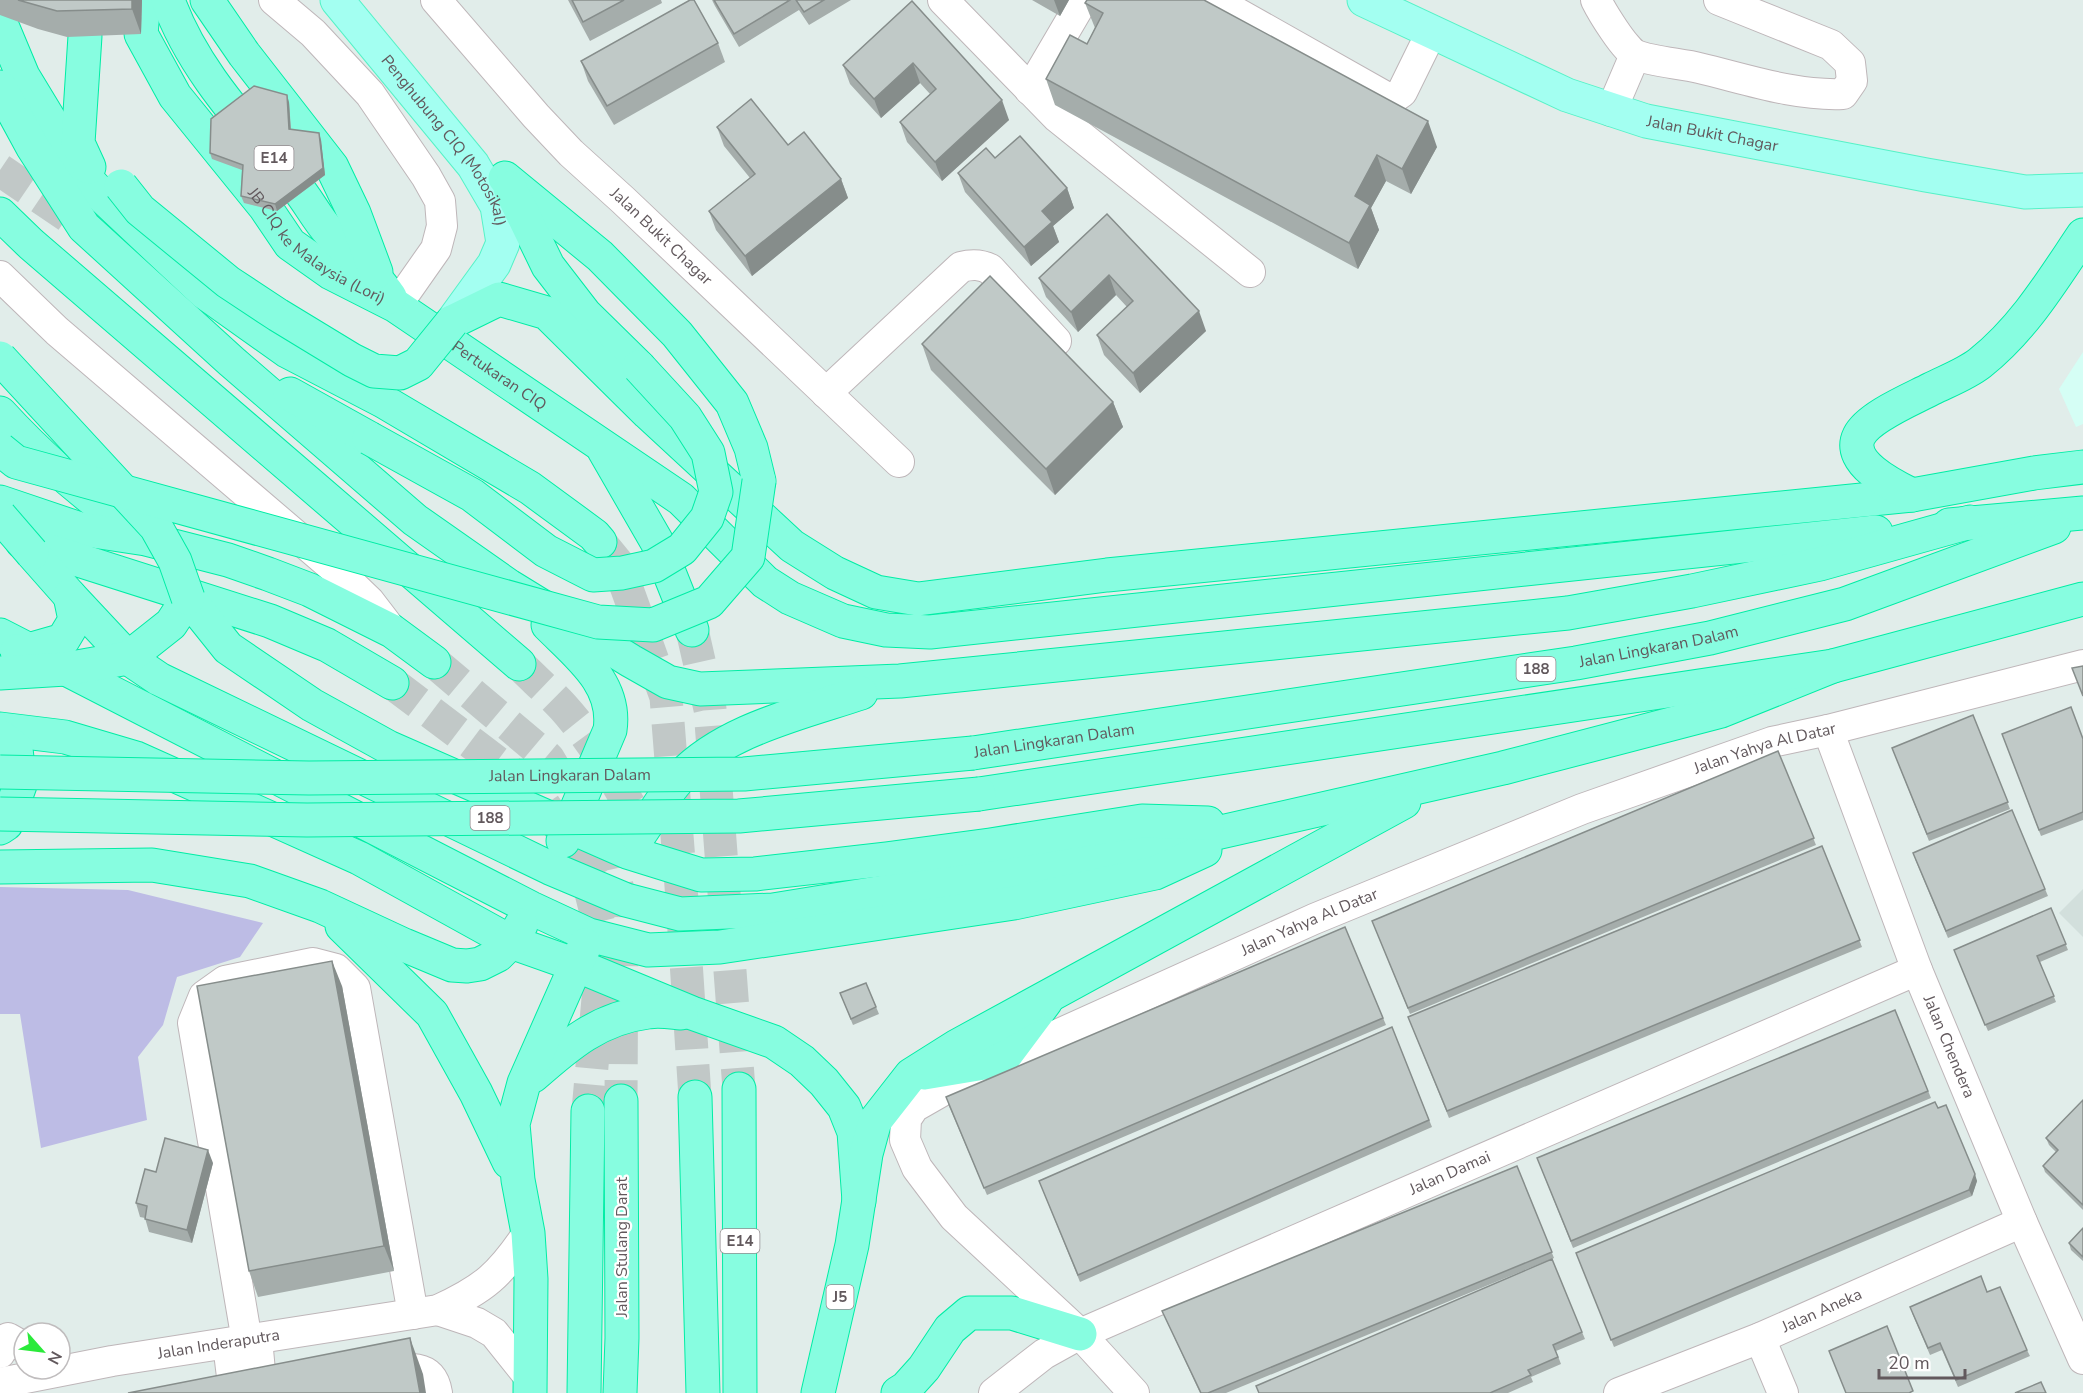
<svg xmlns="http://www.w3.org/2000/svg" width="2083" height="1393" font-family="'Nunito Sans',sans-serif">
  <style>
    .commercial { fill: #d5fef5 }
    .education { fill: #d2dfdc }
    .green { fill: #bdbce5 }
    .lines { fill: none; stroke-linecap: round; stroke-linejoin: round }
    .highway-tunnel { stroke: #c1c8c7; stroke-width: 33; stroke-dasharray: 33 16; stroke-linecap: butt }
    .minor-casing { stroke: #beb6b9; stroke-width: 32 }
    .major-casing { stroke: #55f2c7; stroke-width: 35 }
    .highway-casing { stroke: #00eda5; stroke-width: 35 }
    .minor { stroke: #fff; stroke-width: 30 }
    .major { stroke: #a3fff1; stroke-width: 33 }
    .highway { stroke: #87fde0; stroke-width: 33 }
    .highway-bridge-casing { stroke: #00eda5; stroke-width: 35; stroke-linecap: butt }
    .highway-bridge { stroke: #87fde0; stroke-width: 33 }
    .wall { fill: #a5adab }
    .shaded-wall { fill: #868d8b }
    .building { fill: #c0c9c7; stroke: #868d8b; stroke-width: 1.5 }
    .labels { text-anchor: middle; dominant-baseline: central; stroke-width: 4.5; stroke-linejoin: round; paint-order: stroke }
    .shield { fill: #fff; stroke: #918b8e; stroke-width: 1.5 }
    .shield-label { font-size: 15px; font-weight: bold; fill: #62595d }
    .street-label { font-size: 16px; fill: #62595d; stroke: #fff }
  </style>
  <rect width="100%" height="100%" fill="#e1edea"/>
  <polygon class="commercial" points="2083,352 2083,424 2076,427 2059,389"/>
  <polygon class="education" points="2083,889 2083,937 2059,913"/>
  <polygon class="green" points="0,887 128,890 263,923 240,957 177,977 163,1025 138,1057 147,1120 41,1148 20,1014 0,1014"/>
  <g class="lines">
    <g class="highway-tunnel">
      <polyline points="0,170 84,227"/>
      <polyline points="600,542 618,564 666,697 681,886 695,1097"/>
      <polyline points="692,630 710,709 739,1089"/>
      <polyline points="434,662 548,758 613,867 622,909 621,1101"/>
      <path d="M 519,664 C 533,678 549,692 563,707 C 598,746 624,794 648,841"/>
      <polyline points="392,683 534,790 583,862 600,928 601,965 588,1111"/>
    </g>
    <g class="minor-casing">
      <g id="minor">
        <polyline points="274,0 313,33 370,94 426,176 440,201 442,226 436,249 396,306"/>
        <path id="s1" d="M 436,0 L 536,116 L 571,153 L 623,200 L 899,462"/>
        <polyline points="943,0 1057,117 1250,272"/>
        <polyline points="1214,0 1386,97 1395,97 1402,92 1431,33"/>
        <path d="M 1596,0 C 1602,12 1625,50 1636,55 C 1649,61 1683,64 1699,68 C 1746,79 1794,96 1843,94 L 1852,81 L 1850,63 L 1831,45 L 1719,0"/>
        <polyline points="1030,90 1083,0"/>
        <polyline points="1611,111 1635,55"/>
        <polyline points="0,276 57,331 342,575 369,601 392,631"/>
        <path d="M 826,393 L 961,267 C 972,264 980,264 990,269 L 1056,341"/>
        <path id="s2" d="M 1828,730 L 1917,970 L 2022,1222 L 2083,1359"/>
        <polyline points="438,1310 477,1323 494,1333 530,1378"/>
        <polyline points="1760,1338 1783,1393"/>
        <polyline points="257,1339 262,1393"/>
        <polyline points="247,1341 193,1023 204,996 225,981 313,963 336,969 355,988 413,1314"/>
        <polyline points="228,1344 234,1393"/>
        <polyline points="0,1353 8,1338 24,1347"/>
        <path d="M 383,1373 C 406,1368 432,1362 437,1393"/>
        <path id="s3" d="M 0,1383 L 112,1361 L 438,1310 C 484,1289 500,1275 528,1233"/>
        <path id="s4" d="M 994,1393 L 1044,1354 L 1080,1334 L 1917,970"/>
        <path id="s5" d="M 1134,1393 L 1080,1334 L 954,1217 L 917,1168 L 905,1140 L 906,1119 L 914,1107 L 977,1071 L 1314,919 L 1582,809 L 1772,742 L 1828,730 L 2083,665"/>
        <path id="s6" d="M 1619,1393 L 1760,1338 L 2022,1222"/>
      </g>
    </g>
    <g class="major-casing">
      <g id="major">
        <path id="s7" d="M 337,0 L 473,165 L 497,206 L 503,243 L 494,264 L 452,322"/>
        <path id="s8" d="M 1364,0 L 1567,95 L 1646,121 L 1926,175 L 2025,192 L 2083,190"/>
      </g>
    </g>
    <g class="highway-casing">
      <g id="highway">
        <path id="s9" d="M 144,0 L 141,34 L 175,96 L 265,207 L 290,244 L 331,273 L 396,306 L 681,499 L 765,582 L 790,598 L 843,621 L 886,630 L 930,632 L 1876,532"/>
        <path d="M 168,0 C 193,71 249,128 295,185 C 308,200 317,219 330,233 C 351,255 373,272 390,297"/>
        <polyline points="207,0 244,54 332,167 354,213 376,272"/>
        <polyline points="0,21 23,76 83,175 105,199 204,292 287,351 383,401 530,488 594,535 600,542"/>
        <polyline points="85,36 78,143 89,167"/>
        <polyline points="0,87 32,146 84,227 231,361 415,520 509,586 631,661 668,682 700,689 900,681 1568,613 1692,591 1820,564 1970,522"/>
        <polyline points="505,178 600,256 677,334 732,403 751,448 759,481"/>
        <polyline points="510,188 548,266 585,314 639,367"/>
        <polyline points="0,214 31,244 519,664"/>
        <polyline points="452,322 499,299 547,313 648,413 792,546 835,573 876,592 918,599 1107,575 1912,495 2034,473 2083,467"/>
        <polyline points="290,394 369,438"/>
        <path d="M 0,413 C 43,460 90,500 142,536"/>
        <polyline points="604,450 657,542 692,630"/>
        <path d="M 1912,495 C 1894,486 1846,463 1859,436 C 1868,417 1912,399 1931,389 C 1947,381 1966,374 1980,363 C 2024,328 2052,281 2083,235"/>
        <polyline points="0,502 80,529 146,539 228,560 268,574 310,590 392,631 434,662"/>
        <polyline points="1949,525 2083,513"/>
        <polyline points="22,542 270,621 327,645 392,683"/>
        <polyline points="32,553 70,596 128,658 159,679 550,868 626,900 680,914 773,910 1137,851 1503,768 1721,711 1833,666"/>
        <path d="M 548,625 C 578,655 617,684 610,730 L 563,841"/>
        <polyline points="0,635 531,908 589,935 648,950 720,947 1014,903 1155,873 1205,850"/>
        <polyline points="17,651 28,650 63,640 75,620 70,596"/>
        <polyline points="0,673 66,669 128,658 171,624 188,598 228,648 312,705 388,747 627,852 701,875 755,874 887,859 990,845 1142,821 1208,823"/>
        <polyline points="0,729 65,737 136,758 359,858 511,942 576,965 692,1013 774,1042 802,1061 824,1082 844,1107 854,1132 859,1201"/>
        <polyline points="0,736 16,749 20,785 6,824 0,828"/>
        <path id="s10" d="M 973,753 L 1576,663 L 1710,638 L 1845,604 L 2054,527"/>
        <polyline points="979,794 1833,666 2083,599"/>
        <path d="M 638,837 C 651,819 662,798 677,781 C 720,731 801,713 861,693"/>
        <polyline points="0,867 152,865 250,881 320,906 404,945 452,965 467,966 480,964 498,955 511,942 521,925"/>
        <polyline points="342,926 432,1014 476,1093 509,1162"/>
        <polyline points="924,1073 1002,1060 1046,1001"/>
        <path d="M 533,1076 C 568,1045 599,1018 648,1012 C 659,1010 670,1012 681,1013"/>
        <polyline points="739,1089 740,1393"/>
        <polyline points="695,1097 703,1393"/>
        <polyline points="530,1393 531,1279 528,1233 518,1180 513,1124 524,1083 585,945"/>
        <polyline points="584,1393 588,1111"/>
        <polyline points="620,1393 622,1338 621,1101"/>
        <polyline points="818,1393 852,1245 866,1154 875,1121 911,1075 957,1046 1404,802"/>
        <polyline points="898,1393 906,1388 924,1368 950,1329 969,1313 1012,1313 1080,1334"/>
      </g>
    </g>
    <use href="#minor" class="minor"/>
    <use href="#major" class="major"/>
    <use href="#highway" class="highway"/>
    <g class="highway-bridge-casing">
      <g id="highway-bridge">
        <polyline points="121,186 140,210 228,282 278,315 352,360 374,371 400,373 418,364 452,322"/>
        <polyline points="0,358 156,527 175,561 188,598"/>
        <polyline points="369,438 472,495 546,551 593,575 622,573 654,566 682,549 707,518 716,492 708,453 685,417 639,367"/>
        <polyline points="0,449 16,462 598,622 653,625 709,602 748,557 759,481"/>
        <polyline points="0,516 32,553"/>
        <path id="s11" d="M 0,772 L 309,778 L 744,774 L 973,753"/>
        <polyline points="0,814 307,820 739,816 979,794"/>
      </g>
    </g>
    <use href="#highway-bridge" class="highway-bridge"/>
  </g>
  <g class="wall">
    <polygon points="0,0 142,0 141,34 67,37 38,29 0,15"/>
    <polygon points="568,0 661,0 662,3 590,41"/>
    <polygon points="712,0 851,0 809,25 799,10 739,47 715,6"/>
    <polygon points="1032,0 1069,0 1060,16"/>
    <polygon points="912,1 1009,120 942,181 907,142 900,122 930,94 920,83 881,118 850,84 843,65"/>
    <polygon points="1085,3 1437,147 1411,194 1386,181 1371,208 1379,230 1358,269 1055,105 1046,79 1087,44 1095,28"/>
    <polygon points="718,43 725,62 614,125 588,81 581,61"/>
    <polygon points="289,102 291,129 321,140 325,175 277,211 244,203 241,196 242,170 212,159 210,153"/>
    <polygon points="717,127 788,145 841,179 848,198 752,276 716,230 709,211 750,178 724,146"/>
    <polygon points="995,158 1067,188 1074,208 1053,226 1059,242 1031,266 965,192 958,173"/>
    <polygon points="1107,214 1206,331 1140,393 1104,355 1097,335 1127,307 1116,295 1078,332 1046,297 1039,278"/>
    <polygon points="922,344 1113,402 1123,427 1055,495 931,370"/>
    <polygon points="1973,715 2010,809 1929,841 1892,748"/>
    <polygon points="2002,734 2083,739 2083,820 2041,836"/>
    <polygon points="1778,751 1816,845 1410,1014 1372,921"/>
    <polygon points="1822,846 1862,947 1449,1118 1408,1017"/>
    <polygon points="1915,859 2045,889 2048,896 1948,938"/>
    <polygon points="2051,908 2068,950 2040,962 2056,1002 1988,1031 1954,950"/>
    <polygon points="1345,927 1386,1025 987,1195 948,1104"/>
    <polygon points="866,983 879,1014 853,1025 840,993"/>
    <polygon points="342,986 394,1271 258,1297 249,1271"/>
    <polygon points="1895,1010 1931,1098 1573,1248 1537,1158"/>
    <polygon points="1392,1027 1432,1127 1080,1282 1039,1181"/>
    <polygon points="2083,1100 2083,1210 2045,1172 2043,1166 2056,1152 2049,1145 2046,1138"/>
    <polygon points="1938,1108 1977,1181 1972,1196 1614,1347 1576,1253"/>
    <polygon points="213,1163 192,1243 149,1232 145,1218 140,1217 136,1203 156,1172"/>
    <polygon points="1517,1166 1554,1258 1226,1393 1200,1393 1162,1311"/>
    <polygon points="2083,1228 2083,1261 2071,1250 2069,1243"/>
    <polygon points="1987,1292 2027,1350 2030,1356 1958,1387 1942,1350 1930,1355 1912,1313"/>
    <polygon points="1582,1332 1585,1339 1556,1351 1561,1364 1531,1377 1533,1382 1508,1393 1259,1393"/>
  </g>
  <g class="shaded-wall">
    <polygon points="132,0 142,0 141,34 132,9"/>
    <polygon points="1054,0 1069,0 1060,16"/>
    <polygon points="913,63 920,83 881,118 874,99"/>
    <polygon points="287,95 289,102 291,135 289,129"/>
    <polygon points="1002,100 1009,120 942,181 935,162"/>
    <polygon points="1428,121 1437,147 1411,194 1402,169"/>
    <polygon points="319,133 321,140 325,175 277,211 275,204"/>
    <polygon points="1377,155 1386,181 1371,208 1379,230 1358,269 1349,243 1355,196"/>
    <polygon points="841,179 848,198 752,276 745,256"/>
    <polygon points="1067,188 1074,208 1053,226 1059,242 1031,266 1024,247 1042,211"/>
    <polygon points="1109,275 1116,295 1078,332 1071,312"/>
    <polygon points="1199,311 1206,331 1140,393 1133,373"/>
    <polygon points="1113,402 1123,427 1055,495 1046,469"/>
    <polygon points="332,961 342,986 394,1271 384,1246"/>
    <polygon points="208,1150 213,1163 192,1243 187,1230"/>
    <polygon points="1975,1174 1977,1181 1972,1196 1969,1190"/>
    <polygon points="410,1338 423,1374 426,1393 420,1393"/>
  </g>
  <g class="building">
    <polygon points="18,0 132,0 132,9 57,11"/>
    <polygon points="572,0 624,0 583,22"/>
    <polygon points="690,0 694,0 718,43 607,106 581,61"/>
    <polygon points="714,0 790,0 734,34"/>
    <polygon points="796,0 824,0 804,12"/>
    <polygon points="1087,0 1204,0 1428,121 1402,169 1377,155 1355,196 1370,205 1349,243 1046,79 1070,35 1087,44 1103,13 1085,3"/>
    <polygon points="912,1 1002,100 935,162 900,122 936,89 913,63 874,99 843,65"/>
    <polygon points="254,86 287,95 289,129 319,133 323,168 275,204 241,196 243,165 210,153 211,119"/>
    <polygon points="751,99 788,145 804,132 841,179 745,256 709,211 755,174 717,127"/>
    <polygon points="1020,136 1067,188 1042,211 1052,222 1024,247 958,173 986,148 995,158"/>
    <polygon points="1107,214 1199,311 1133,373 1097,335 1133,301 1109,275 1071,312 1039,278"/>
    <polygon points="990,276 1113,402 1046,469 922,344"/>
    <polygon points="2083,666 2083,696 2072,668"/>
    <polygon points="2071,707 2083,739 2083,812 2039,830 2002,734"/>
    <polygon points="1973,715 2008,802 1927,834 1892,748"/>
    <polygon points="1778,751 1814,838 1408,1008 1372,921"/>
    <polygon points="2012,810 2045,889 1946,931 1913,853"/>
    <polygon points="1822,846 1860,940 1447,1111 1408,1017"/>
    <polygon points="2051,908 2066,944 2037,956 2054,996 1985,1025 1954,950"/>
    <polygon points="1345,927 1383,1018 984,1188 946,1097"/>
    <polygon points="332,961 384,1246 249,1271 197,986"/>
    <polygon points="866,983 876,1007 851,1019 840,993"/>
    <polygon points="1895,1010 1928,1091 1571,1241 1537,1158"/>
    <polygon points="1392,1027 1429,1120 1078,1275 1039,1181"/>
    <polygon points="2083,1100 2083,1205 2043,1166 2058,1150 2046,1138"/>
    <polygon points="1935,1102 1938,1108 1946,1105 1975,1174 1969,1190 1611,1340 1576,1253"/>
    <polygon points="165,1138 208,1150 187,1230 145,1219 147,1206 136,1203 145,1169 156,1172"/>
    <polygon points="1517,1166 1552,1252 1208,1393 1201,1393 1162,1311"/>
    <polygon points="2083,1228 2083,1257 2069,1243"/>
    <polygon points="1552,1259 1582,1332 1553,1345 1558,1357 1528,1370 1531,1375 1490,1393 1259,1393 1256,1386"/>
    <polygon points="1981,1276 1987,1292 2000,1287 2027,1350 1956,1380 1940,1343 1928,1348 1910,1307"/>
    <polygon points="1887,1326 1913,1391 1909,1393 1846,1393 1829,1351"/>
    <polygon points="410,1338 420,1393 128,1393"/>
    <polygon points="2041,1382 2046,1393 2015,1393"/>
  </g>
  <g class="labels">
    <g class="shield">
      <rect x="254.5" y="146" width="39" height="24" rx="4.5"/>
      <rect x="1516.5" y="657" width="39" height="24" rx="4.5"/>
      <rect x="470.5" y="806" width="39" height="24" rx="4.5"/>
      <rect x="720.5" y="1229" width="39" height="24" rx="4.5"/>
      <rect x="826.5" y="1285" width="27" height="24" rx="4.5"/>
    </g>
    <g class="shield-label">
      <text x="274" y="158">E14</text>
      <text x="1536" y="669">188</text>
      <text x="490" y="818">188</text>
      <text x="740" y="1241">E14</text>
      <text x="840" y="1297">J5</text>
    </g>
    <g class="street-label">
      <text stroke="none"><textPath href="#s8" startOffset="375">Jalan Bukit Chagar</textPath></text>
      <text stroke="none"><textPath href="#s7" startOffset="178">Penghubung CIQ (Motosikal)</textPath></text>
      <text stroke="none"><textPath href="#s1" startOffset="327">Jalan Bukit Chagar</textPath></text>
      <text stroke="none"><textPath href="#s9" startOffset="314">JB CIQ ke Malaysia (Lori)</textPath></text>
      <text stroke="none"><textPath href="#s9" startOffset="540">Pertukaran CIQ</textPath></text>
      <text stroke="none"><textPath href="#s10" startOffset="694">Jalan Lingkaran Dalam</textPath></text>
      <text stroke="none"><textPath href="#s10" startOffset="82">Jalan Lingkaran Dalam</textPath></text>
      <text stroke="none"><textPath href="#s5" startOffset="1304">Jalan Yahya Al Datar</textPath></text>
      <text stroke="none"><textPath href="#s11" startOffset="570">Jalan Lingkaran Dalam</textPath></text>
      <text stroke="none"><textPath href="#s5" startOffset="816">Jalan Yahya Al Datar</textPath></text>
      <text stroke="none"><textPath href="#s2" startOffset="339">Jalan Chendera</textPath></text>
      <text stroke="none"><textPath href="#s4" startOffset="508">Jalan Damai</textPath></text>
      <text transform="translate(622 1247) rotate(-90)">Jalan Stulang Darat</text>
      <text stroke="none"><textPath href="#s6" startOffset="219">Jalan Aneka</textPath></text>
      <text stroke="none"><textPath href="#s3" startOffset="222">Jalan Inderaputra</textPath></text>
    </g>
  </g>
  <g transform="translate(42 1351) rotate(118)"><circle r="28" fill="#ffffff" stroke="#c0bdbe" stroke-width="1.5"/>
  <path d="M0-4.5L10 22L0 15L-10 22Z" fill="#2aea3a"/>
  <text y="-9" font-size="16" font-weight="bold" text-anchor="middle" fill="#62595d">N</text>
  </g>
  <path d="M1879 1369v9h86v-9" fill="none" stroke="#62595d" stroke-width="3"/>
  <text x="1888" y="1369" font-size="18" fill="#62595d" stroke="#ffffff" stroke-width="4.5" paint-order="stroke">20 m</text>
</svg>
